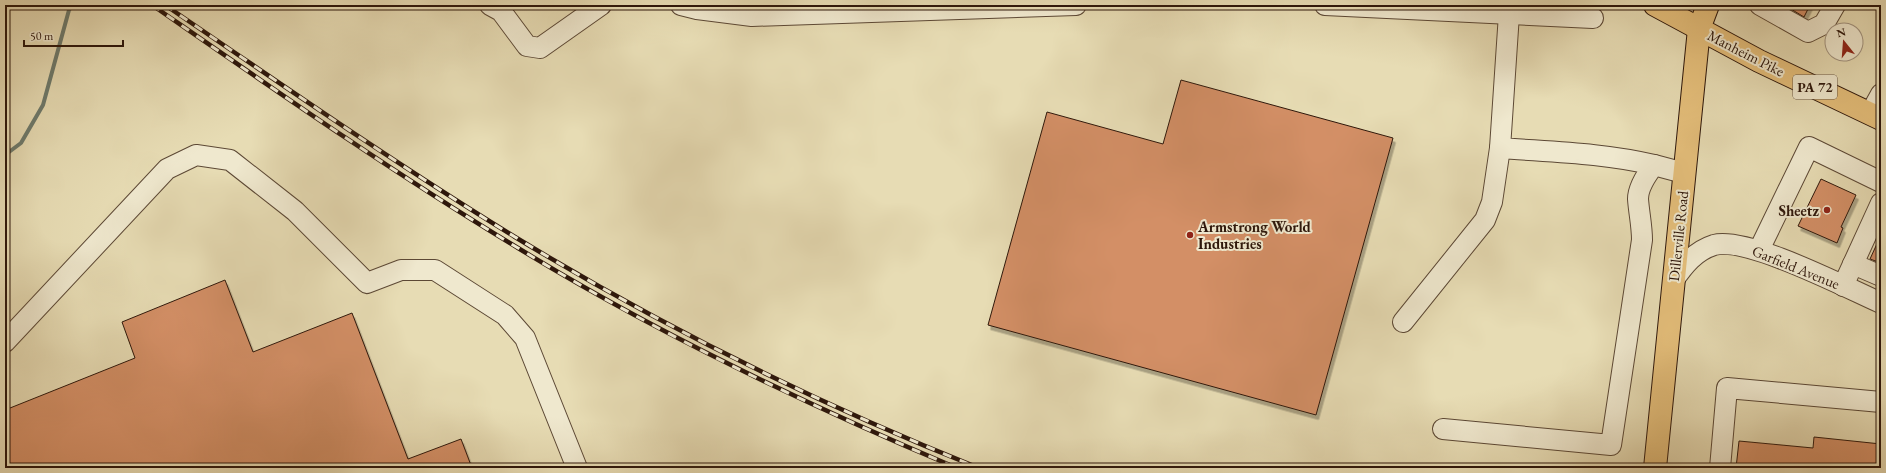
<svg xmlns="http://www.w3.org/2000/svg" width="1886" height="473" font-family="'EB Garamond',serif">
  <style>
    .lines { fill: none; stroke-linecap: round; stroke-linejoin: round }
    .stream { stroke: #6d7a6c; stroke-width: 4 }
    .building { fill: #d38f66; stroke: #2e170b; filter: url(#shadow) }
    .minor-casing { stroke: #5c4835; stroke-width: 22 }
    .major-casing { stroke: #2e170b; stroke-width: 24 }
    .minor { stroke: #efe8ce; stroke-width: 20 }
    .major { stroke: #e4be7a; stroke-width: 22 }
    .rail-casing { stroke: #2e170b; stroke-width: 4.5 }
    .rail { stroke: #efe8ce; stroke-width: 3; stroke-dasharray: 9; stroke-linecap: butt }
    .poi-dot { fill: #8f2418; stroke: #efe8ce; stroke-width: 1.5 }
    .labels { text-anchor: middle; dominant-baseline: central; stroke-width: 4; stroke-linejoin: round; paint-order: stroke }
    .shield { fill: #efe8ce; stroke: #685646; stroke-width: 1 }
    .shield-label { font-size: 14px; font-weight: bold; fill: #2e170b }
    .street-label { font-size: 15px; fill: #2e170b; stroke: #efe8ce }
    .poi-label { font-size: 15px; font-weight: bold; fill: #2e170b; stroke: #efe8ce; text-anchor: end }
  </style>
  <defs>
    <filter id="shadow"><feDropShadow dx="2.5" dy="4.5" stdDeviation="0" flood-color="#0004"/></filter>
  </defs>
  <rect width="100%" height="100%" fill="#e7dcb4"/>
  <filter id="stains"><feTurbulence type="fractalNoise" baseFrequency=".005" numOctaves="4"/><feColorMatrix values="0 0 0 0 .2 0 0 0 0 .09 0 0 0 0 .02 0 0 0 .5 -.17"/></filter>
  <radialGradient id="worn" r=".72"><stop offset=".6" stop-color="#630" stop-opacity="0"/><stop offset="1" stop-color="#630" stop-opacity=".3"/></radialGradient>
  <g class="lines">
    <polyline class="stream" points="5,155 21,143 43,105 69,10 73,5"/>
  </g>
  <g class="building">
    <polygon points="1787,5 1810,5 1804,17 1786,6"/>
    <polygon points="1181,80 1393,138 1316,415 988,325 1047,112 1163,144"/>
    <polygon points="1821,179 1856,195 1841,227 1843,228 1837,243 1798,226"/>
    <polygon points="1881,235 1881,263 1870,259"/>
    <polygon points="225,280 253,352 352,313 408,459 461,439 472,468 9,468 5,459 5,410 135,358 122,322"/>
    <polygon points="1814,437 1881,444 1881,468 1736,468 1739,441 1813,448"/>
  </g>
  <g class="lines">
    <g class="minor-casing">
      <g id="minor">
        <polyline points="490,5 501,11 527,46 540,48 601,5"/>
        <polyline points="681,5 697,9 752,16 1076,5"/>
        <polyline points="1325,5 1593,18"/>
        <polyline points="1760,5 1808,32 1824,24 1835,5"/>
        <path d="M 1509,14 L 1500,148 C 1551,152 1604,153 1654,165"/>
        <polyline points="1870,114 1881,94"/>
        <polyline points="1759,250 1809,147 1881,182"/>
        <polyline points="1853,264 1881,276"/>
        <path d="M 1673,281 C 1684,265 1695,251 1714,245 C 1747,236 1847,288 1881,303"/>
        <polyline points="1843,286 1881,203"/>
        <polyline points="1403,322 1485,220 1492,202 1500,148"/>
        <polyline points="5,342 167,169 196,155 230,160 295,211 367,283 401,270 435,270 505,315 525,338 577,468"/>
        <path d="M 1443,429 L 1611,445 L 1642,240 C 1642,226 1639,213 1638,199 C 1638,188 1647,174 1654,165 L 1684,173"/>
        <polyline points="1720,468 1727,388 1881,402"/>
      </g>
    </g>
    <g class="major-casing">
      <g id="major">
        <polyline points="1655,5 1759,61 1881,119"/>
        <polyline points="1655,468 1699,29 1708,5"/>
      </g>
    </g>
    <use href="#minor" class="minor"/>
    <use href="#major" class="major"/>
    <g class="rail-casing">
      <g id="rail">
        <path d="M 152,5 C 272,88 392,172 518,248 C 658,334 805,404 957,468"/>
        <path d="M 165,5 C 281,84 396,164 515,237 C 663,327 819,404 979,468"/>
      </g>
    </g>
    <use href="#rail" class="rail"/>
  </g>
  <g class="poi-dot">
    <circle cx="1827" cy="210" r="4"/>
    <circle cx="1190" cy="235" r="4"/>
  </g>
  <g class="labels">
    <rect class="shield" x="1793" y="75" width="44" height="24" rx="3"/>
    <g class="shield-label">
      <text x="1815" y="87">PA 72</text>
    </g>
    <g class="street-label">
      <text transform="translate(1746 53) rotate(27)">Manheim Pike</text>
      <text transform="translate(1678 236) rotate(-84)">Dillerville Road</text>
      <text transform="translate(1796 267) rotate(22)">Garfield Avenue</text>
    </g>
    <g class="poi-label">
      <text x="1819" y="210">Sheetz</text>
      <text x="1198" y="226" text-anchor="start">Armstrong World<tspan x="1198" dy="17">Industries</tspan></text>
    </g>
  </g>
  <rect width="1886" height="473" fill="none" stroke="#e7dcb4" stroke-width="20"/>
  <rect x="6" y="6" width="1874" height="461" fill="none" stroke="#2e170b" stroke-width="2"/>
  <rect x="10" y="10" width="1866" height="453" fill="none" stroke="#2e170b"/>
  <g transform="translate(1844 42) rotate(343)"><circle r="19" fill="#efe8ce" stroke="#a29480"/>
  <path d="M0-3L7 15L0 10L-7 15Z" fill="#8f2418"/>
  <text y="-6" font-size="11" font-weight="bold" text-anchor="middle" fill="#2e170b">N</text>
  </g>
  <path d="M24 40v6h99v-6" fill="none" stroke="#2e170b" stroke-width="2"/>
  <text x="30" y="40" font-size="12" fill="#2e170b" stroke="#efe8ce" stroke-width="3" paint-order="stroke">50 m</text>
  <rect width="100%" height="100%" filter="url(#stains)"/>
  <rect width="100%" height="100%" fill="url(#worn)"/>
</svg>
